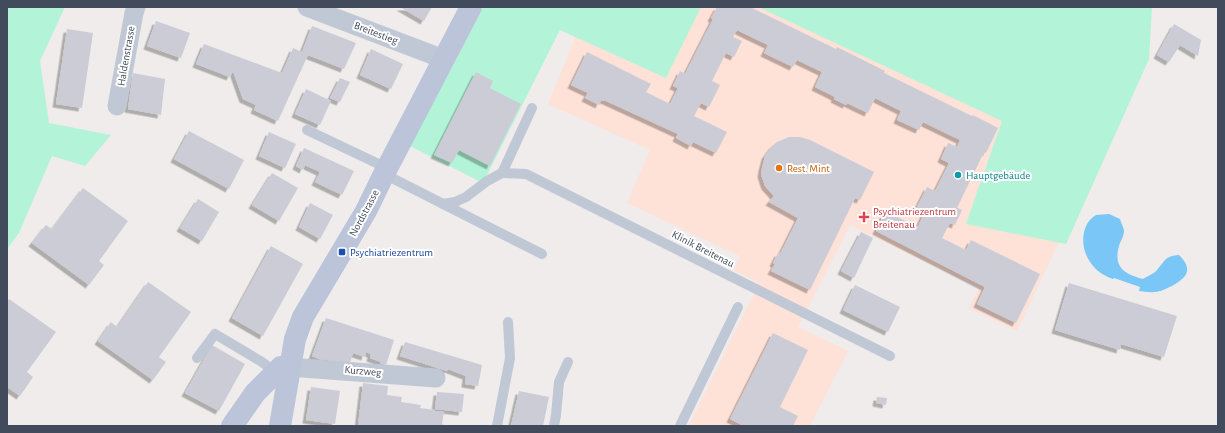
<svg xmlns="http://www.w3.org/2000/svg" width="1225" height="433" font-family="'Alegreya Sans',sans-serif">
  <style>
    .medical { fill: #fee1d7 }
    .green { fill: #b3f4d8 }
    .water { fill: #7ac6f7 }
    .building { fill: #cbccd5; filter: url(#shadow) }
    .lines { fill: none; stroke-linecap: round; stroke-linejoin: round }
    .lane { stroke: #c0c8d6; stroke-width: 10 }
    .street { stroke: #c0c8d6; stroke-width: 19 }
    .secondary { stroke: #bbc4d8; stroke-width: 22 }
    .food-dot { fill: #e8710a; stroke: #fff; stroke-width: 1.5 }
    .culture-dot { fill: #0f9aa8; stroke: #fff; stroke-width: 1.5 }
    .health-dot { fill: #e0444e; stroke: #fff; stroke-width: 1.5 }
    .transit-dot { fill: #1a4fb4; stroke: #fff; stroke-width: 1.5 }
    .labels { text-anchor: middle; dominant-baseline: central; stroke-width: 4; stroke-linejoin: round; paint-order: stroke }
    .street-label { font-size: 11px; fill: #424b5c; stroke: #fff }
    .food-label { font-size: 11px; fill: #c56008; stroke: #fff; text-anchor: start }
    .culture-label { font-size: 11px; fill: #0d838f; stroke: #fff; text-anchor: start }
    .health-label { font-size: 11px; fill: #be3a42; stroke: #fff; text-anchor: start }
    .transit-label { font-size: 11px; fill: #164399; stroke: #fff; text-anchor: start }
  </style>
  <defs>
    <filter id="shadow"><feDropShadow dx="-3.5" dy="3.5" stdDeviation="0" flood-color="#0004"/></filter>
  </defs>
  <rect width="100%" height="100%" fill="#efeceb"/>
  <polygon class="medical" points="661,7 876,7 1051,89 1074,210 1017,331 969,308 979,288 850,225 798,327 848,351 810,426 689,426 759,283 734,270 740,256 627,203 650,150 548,104 586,11"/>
  <g class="green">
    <polygon points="7,7 65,7 40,61 49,123 111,135 85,166 52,156 19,233 7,249"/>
    <polygon points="483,7 701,7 666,78 560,30 483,183 410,146"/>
    <polygon points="758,7 1152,7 1149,59 1066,244 966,224 1002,121"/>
  </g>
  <path class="water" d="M 1109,214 L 1120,219 C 1121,223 1124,228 1124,231 C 1124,236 1120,242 1119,246 C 1113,268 1125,274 1143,279 C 1147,276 1154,274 1157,270 C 1165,261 1165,256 1179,255 C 1193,269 1188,277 1172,286 C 1167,288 1161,292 1154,292 C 1149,293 1144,291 1139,291 L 1140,287 L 1114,278 L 1113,279 C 1090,272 1076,246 1087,224 C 1089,220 1093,217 1096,215 Z"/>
  <g class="building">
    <polygon points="400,7 432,7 424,21"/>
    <polygon points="717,7 750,7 836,49 837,47 885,71 884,73 972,116 973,115 998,128 986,153 984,152 957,208 962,210 955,225 950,223 942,238 966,250 971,240 1040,274 1016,323 977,304 985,287 876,231 885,211 918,227 924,213 916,209 927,187 935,191 949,163 941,159 948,143 957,147 960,140 923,122 919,130 897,120 901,111 875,98 868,113 847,103 846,105 834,99 835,97 815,87 822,72 797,60 793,67 764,53 768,45 737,30 733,37 742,41 734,57 726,53 712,81 720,85 709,107 701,103 694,116 727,132 716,153 693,142 691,146 676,138 678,134 604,100 603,101 601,100 599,105 585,98 588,93 571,85 587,52 651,84 646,92 670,104 678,88 673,86 680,71 685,74 713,19 711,18"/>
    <polygon points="156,21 190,33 181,58 147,46"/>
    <polygon points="1174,24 1201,40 1198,56 1180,45 1169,62 1157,55"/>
    <polygon points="312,26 356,43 344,69 308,55 278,121 254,110 256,105 243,99 233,71 230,77 196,64 204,44 282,73 293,48 302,52"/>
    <polygon points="67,29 93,33 82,108 56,104"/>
    <polygon points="371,49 403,64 391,89 360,75"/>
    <polygon points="476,72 493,81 490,88 521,104 490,166 459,150 452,163 434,155"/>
    <polygon points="133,73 165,79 161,115 128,109"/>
    <polygon points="340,78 350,82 340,102 330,98"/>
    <polygon points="306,89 331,101 320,125 295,114"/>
    <polygon points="189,131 244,160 229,189 174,159"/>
    <polygon points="269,132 296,144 285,168 259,156"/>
    <polygon points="789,137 800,137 810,140 874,172 860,200 855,198 810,290 771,271 775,264 773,263 778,253 780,254 798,218 769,202 774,196 765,186 761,174 762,168 765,156 772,146 777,142"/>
    <polygon points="304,148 354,171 342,195 315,182 320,172 305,165 303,170 296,166"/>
    <polygon points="272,173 298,188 279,221 252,205"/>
    <polygon points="83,188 128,221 99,261 104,265 89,285 32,243 46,225 52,229"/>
    <polygon points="198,199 219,212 202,241 180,228"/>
    <polygon points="310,203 333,215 320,239 299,227"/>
    <polygon points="861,232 873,238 854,278 841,271"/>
    <polygon points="271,246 303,264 263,336 232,318"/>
    <polygon points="148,282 191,312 159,357 166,362 153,380 98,341 111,322 117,327"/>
    <polygon points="1069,283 1177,316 1164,357 1121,344 1120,350 1055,330"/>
    <polygon points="855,285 900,307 888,332 843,310"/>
    <polygon points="9,299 56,332 27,372 33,377 20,396 7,387 7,302"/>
    <polygon points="326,318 394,340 386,365 380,363 381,362 370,358 371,354 366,352 365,357 353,353 349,366 336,363 325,359 324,361 312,356"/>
    <polygon points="773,333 808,350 780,407 798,416 793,426 744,426 730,419"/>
    <polygon points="405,342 482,365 478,386 465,384 466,376 448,369 447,371 400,356"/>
    <polygon points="212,345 245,364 219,411 185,393"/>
    <polygon points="363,383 388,386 387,395 402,397 401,402 421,405 420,408 435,410 435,411 444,412 442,424 447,426 358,426"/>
    <polygon points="311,387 340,391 335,424 306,420"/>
    <polygon points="519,391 549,397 543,426 511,426"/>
    <polygon points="437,392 464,394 462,412 435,409"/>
    <polygon points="877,397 887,398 886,405 876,403"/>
  </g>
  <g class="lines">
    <g class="lane">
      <polyline points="307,130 387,168"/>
      <polyline points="502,173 526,174 890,356"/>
      <polyline points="384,174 542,254"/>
      <polyline points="443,204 455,202 466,197 487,181 502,173 532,108"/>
      <polyline points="197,358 215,334 262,362 275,372"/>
      <polyline points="497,426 510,358 508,322"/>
      <polyline points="554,426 556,415 559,382 568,362"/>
      <polyline points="680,426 738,307"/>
    </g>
    <g class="street">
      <polyline points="307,7 433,55 444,61"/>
      <polyline points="117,106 134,13 136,7"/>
      <polyline points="289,367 436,378"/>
    </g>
    <g class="secondary">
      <polyline points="232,426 255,393 281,367 289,367"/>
      <polyline points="280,426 295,339 303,317 366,211 384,174 471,7"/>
    </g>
  </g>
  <circle class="food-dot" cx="779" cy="168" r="4"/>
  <circle class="culture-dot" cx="958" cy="175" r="4"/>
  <path class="health-dot" d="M862 211h4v4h4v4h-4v4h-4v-4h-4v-4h4z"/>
  <rect class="transit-dot" x="338" y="248" width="8" height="8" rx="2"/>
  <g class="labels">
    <g class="street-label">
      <text transform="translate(376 33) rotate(21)">Breitestieg</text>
      <text transform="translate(126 56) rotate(-80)">Haldenstrasse</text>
      <text transform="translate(364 213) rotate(-62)">Nordstrasse</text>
      <text transform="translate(703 249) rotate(27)">Klinik Breitenau</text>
      <text transform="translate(363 371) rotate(5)">Kurzweg</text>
    </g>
    <g class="food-label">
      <text x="787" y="168">Rest. Mint</text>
    </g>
    <g class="culture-label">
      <text x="966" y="175">Hauptgebäude</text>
    </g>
    <g class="health-label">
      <text x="873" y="211">Psychiatriezentrum<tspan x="873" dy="13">Breitenau</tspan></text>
    </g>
    <g class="transit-label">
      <text x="350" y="252">Psychiatriezentrum</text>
    </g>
  </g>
  <rect width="1225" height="433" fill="none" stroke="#424b5c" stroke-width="16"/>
</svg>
